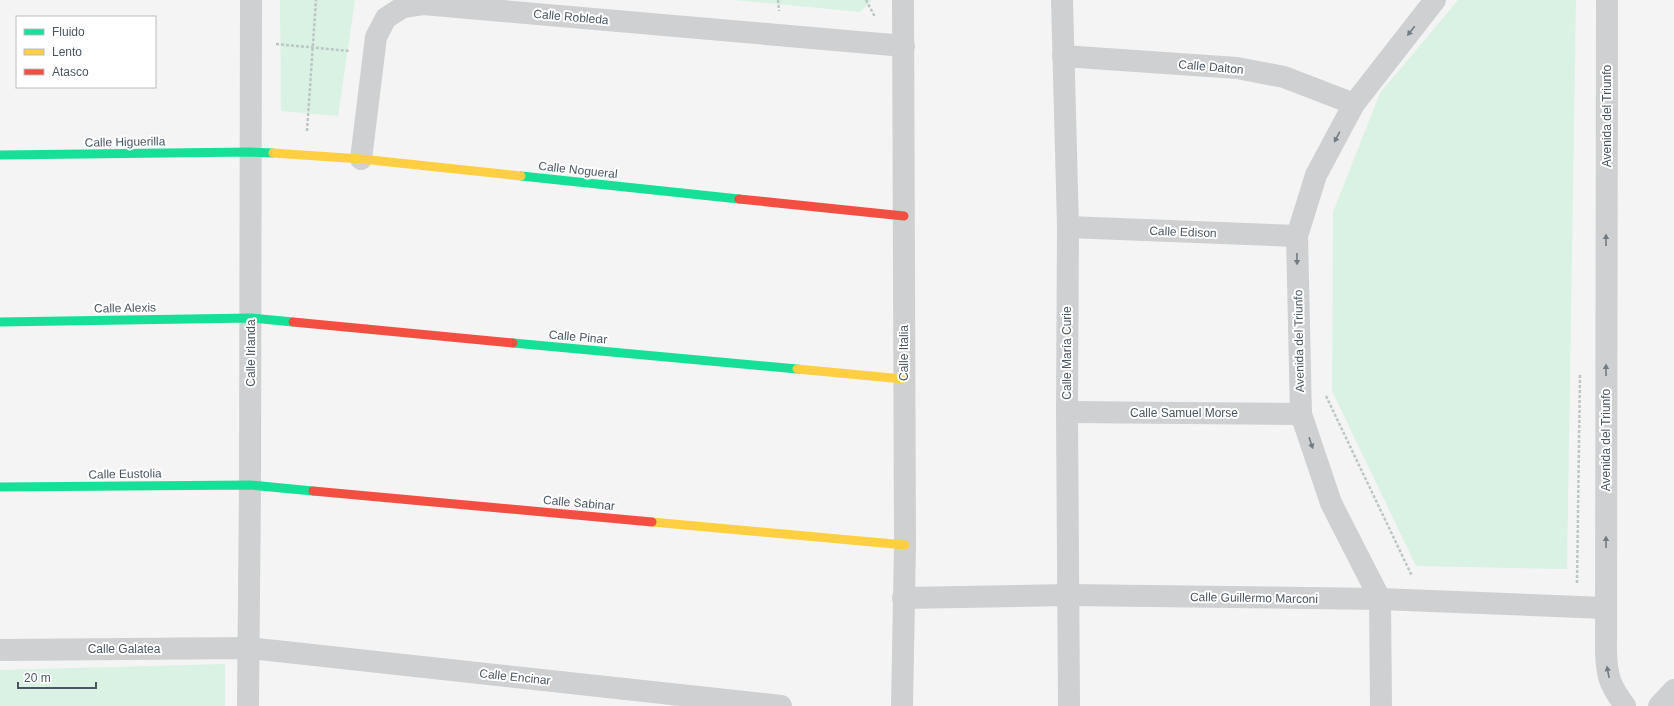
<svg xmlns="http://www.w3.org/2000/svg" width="1674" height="706" font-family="Arial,sans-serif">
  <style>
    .green { fill: #d9f2e3 }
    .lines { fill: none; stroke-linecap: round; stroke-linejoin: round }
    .path { stroke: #bcc7c4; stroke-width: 2.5; stroke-dasharray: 3 2; stroke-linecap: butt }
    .street { stroke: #ced0d2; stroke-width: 22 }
    .fast { stroke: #16e098; stroke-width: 9 }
    .slow { stroke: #ffcf43; stroke-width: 9 }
    .jam { stroke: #f24e42; stroke-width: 9 }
    .oneway { fill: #727b83 }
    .labels { text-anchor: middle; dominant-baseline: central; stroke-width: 4; stroke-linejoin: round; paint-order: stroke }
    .street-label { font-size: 12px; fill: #4a5661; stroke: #fff }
  </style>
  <rect width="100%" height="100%" fill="#f4f4f4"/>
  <g class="green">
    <polygon points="280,0 355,0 338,116 281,111"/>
    <polygon points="735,0 872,0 860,12"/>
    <polygon points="1458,0 1576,0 1567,569 1416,566 1332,391 1333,212 1380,93"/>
    <polygon points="225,664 225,706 0,706 0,670"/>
  </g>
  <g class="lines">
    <g class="path">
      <polyline points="778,0 779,11"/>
      <polyline points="866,0 875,17"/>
      <polyline points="276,44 350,51"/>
      <polyline points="307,131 316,0"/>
      <polyline points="1326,396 1412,576"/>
      <polyline points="1577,583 1580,374"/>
    </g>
    <g class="street">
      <polyline points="1062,0 1068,227 1067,412 1069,706"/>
      <path d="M 1607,0 L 1606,652 C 1607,678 1610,685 1625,706"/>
      <polyline points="1063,56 1237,68 1284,77 1354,104"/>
      <polyline points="361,159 376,37 386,18 403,7 423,4 904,46"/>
      <polyline points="1068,227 1297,236"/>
      <polyline points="1067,412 1301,414"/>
      <polyline points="903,598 1068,595 1380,599 1605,608"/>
      <polyline points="0,650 249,648 781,706"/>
      <polyline points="248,706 250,485 251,0"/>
      <polyline points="902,706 905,545 903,0"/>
      <polyline points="1381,706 1380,599 1331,503 1301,414 1297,236 1316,175 1354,104 1435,0"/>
      <polyline points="1659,706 1674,690"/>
    </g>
    <g class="fast">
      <polyline points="0,155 250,152 273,153"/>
      <polyline points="521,176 739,199"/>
      <polyline points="0,322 251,318 293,322"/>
      <polyline points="513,343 797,369"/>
      <polyline points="0,487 250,485 313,491"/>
    </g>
    <g class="slow">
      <polyline points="273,153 361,159 521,176"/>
      <polyline points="797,369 903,379"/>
      <polyline points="652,522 905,545"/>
    </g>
    <g class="jam">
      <polyline points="739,199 904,216"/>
      <polyline points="293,322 513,343"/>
      <polyline points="313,491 652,522"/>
    </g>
  </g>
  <defs><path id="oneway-solid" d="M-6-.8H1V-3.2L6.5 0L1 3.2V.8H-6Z"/></defs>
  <g class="oneway">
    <use href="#oneway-solid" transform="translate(1411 31) rotate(128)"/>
    <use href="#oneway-solid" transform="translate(1337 137) rotate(118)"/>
    <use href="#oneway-solid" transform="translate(1606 240) rotate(-90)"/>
    <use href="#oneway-solid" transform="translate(1297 259) rotate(89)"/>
    <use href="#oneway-solid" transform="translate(1606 370) rotate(-90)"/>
    <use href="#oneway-solid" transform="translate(1311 443) rotate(71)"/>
    <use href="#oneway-solid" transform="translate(1606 542) rotate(-90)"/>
    <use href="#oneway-solid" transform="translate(1608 672) rotate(-101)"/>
  </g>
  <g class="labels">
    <g class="street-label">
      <text transform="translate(571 17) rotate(5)">Calle Robleda</text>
      <text transform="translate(1211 67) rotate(5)">Calle Dalton</text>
      <text transform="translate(1607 116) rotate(-90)">Avenida del Triunfo</text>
      <text transform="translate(125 142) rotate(-1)">Calle Higuerilla</text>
      <text transform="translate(578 170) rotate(6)">Calle Nogueral</text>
      <text transform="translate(1183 232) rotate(2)">Calle Edison</text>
      <text transform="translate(125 308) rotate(-1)">Calle Alexis</text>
      <text transform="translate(578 337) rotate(5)">Calle Pinar</text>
      <text transform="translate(1299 341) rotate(-91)">Avenida del Triunfo</text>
      <text transform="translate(251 353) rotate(-90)">Calle Irlanda</text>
      <text transform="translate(904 353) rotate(-90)">Calle Italia</text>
      <text transform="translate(1067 353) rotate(-90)">Calle María Curie</text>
      <text x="1184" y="413">Calle Samuel Morse</text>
      <text transform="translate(1606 440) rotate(-90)">Avenida del Triunfo</text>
      <text transform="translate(125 474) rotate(-1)">Calle Eustolia</text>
      <text transform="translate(579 503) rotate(5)">Calle Sabinar</text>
      <text transform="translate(1254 598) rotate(1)">Calle Guillermo Marconi</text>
      <text x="124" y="649">Calle Galatea</text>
      <text transform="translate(515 677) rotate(6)">Calle Encinar</text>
    </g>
  </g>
  <rect x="16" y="16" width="140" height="72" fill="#ffffff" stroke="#b7bbc0"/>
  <rect x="24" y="29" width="20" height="6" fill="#16e098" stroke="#b7bbc0"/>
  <text x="52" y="36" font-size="12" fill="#4a5661">Fluido</text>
  <rect x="24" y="49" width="20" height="6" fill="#ffcf43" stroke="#b7bbc0"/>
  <text x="52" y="56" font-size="12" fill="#4a5661">Lento</text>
  <rect x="24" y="69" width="20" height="6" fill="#f24e42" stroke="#b7bbc0"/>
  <text x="52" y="76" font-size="12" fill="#4a5661">Atasco</text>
  <path d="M18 682v6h78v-6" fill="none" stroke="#4a5661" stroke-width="2"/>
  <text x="24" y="682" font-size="12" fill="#4a5661" stroke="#ffffff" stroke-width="3" paint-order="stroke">20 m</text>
</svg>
